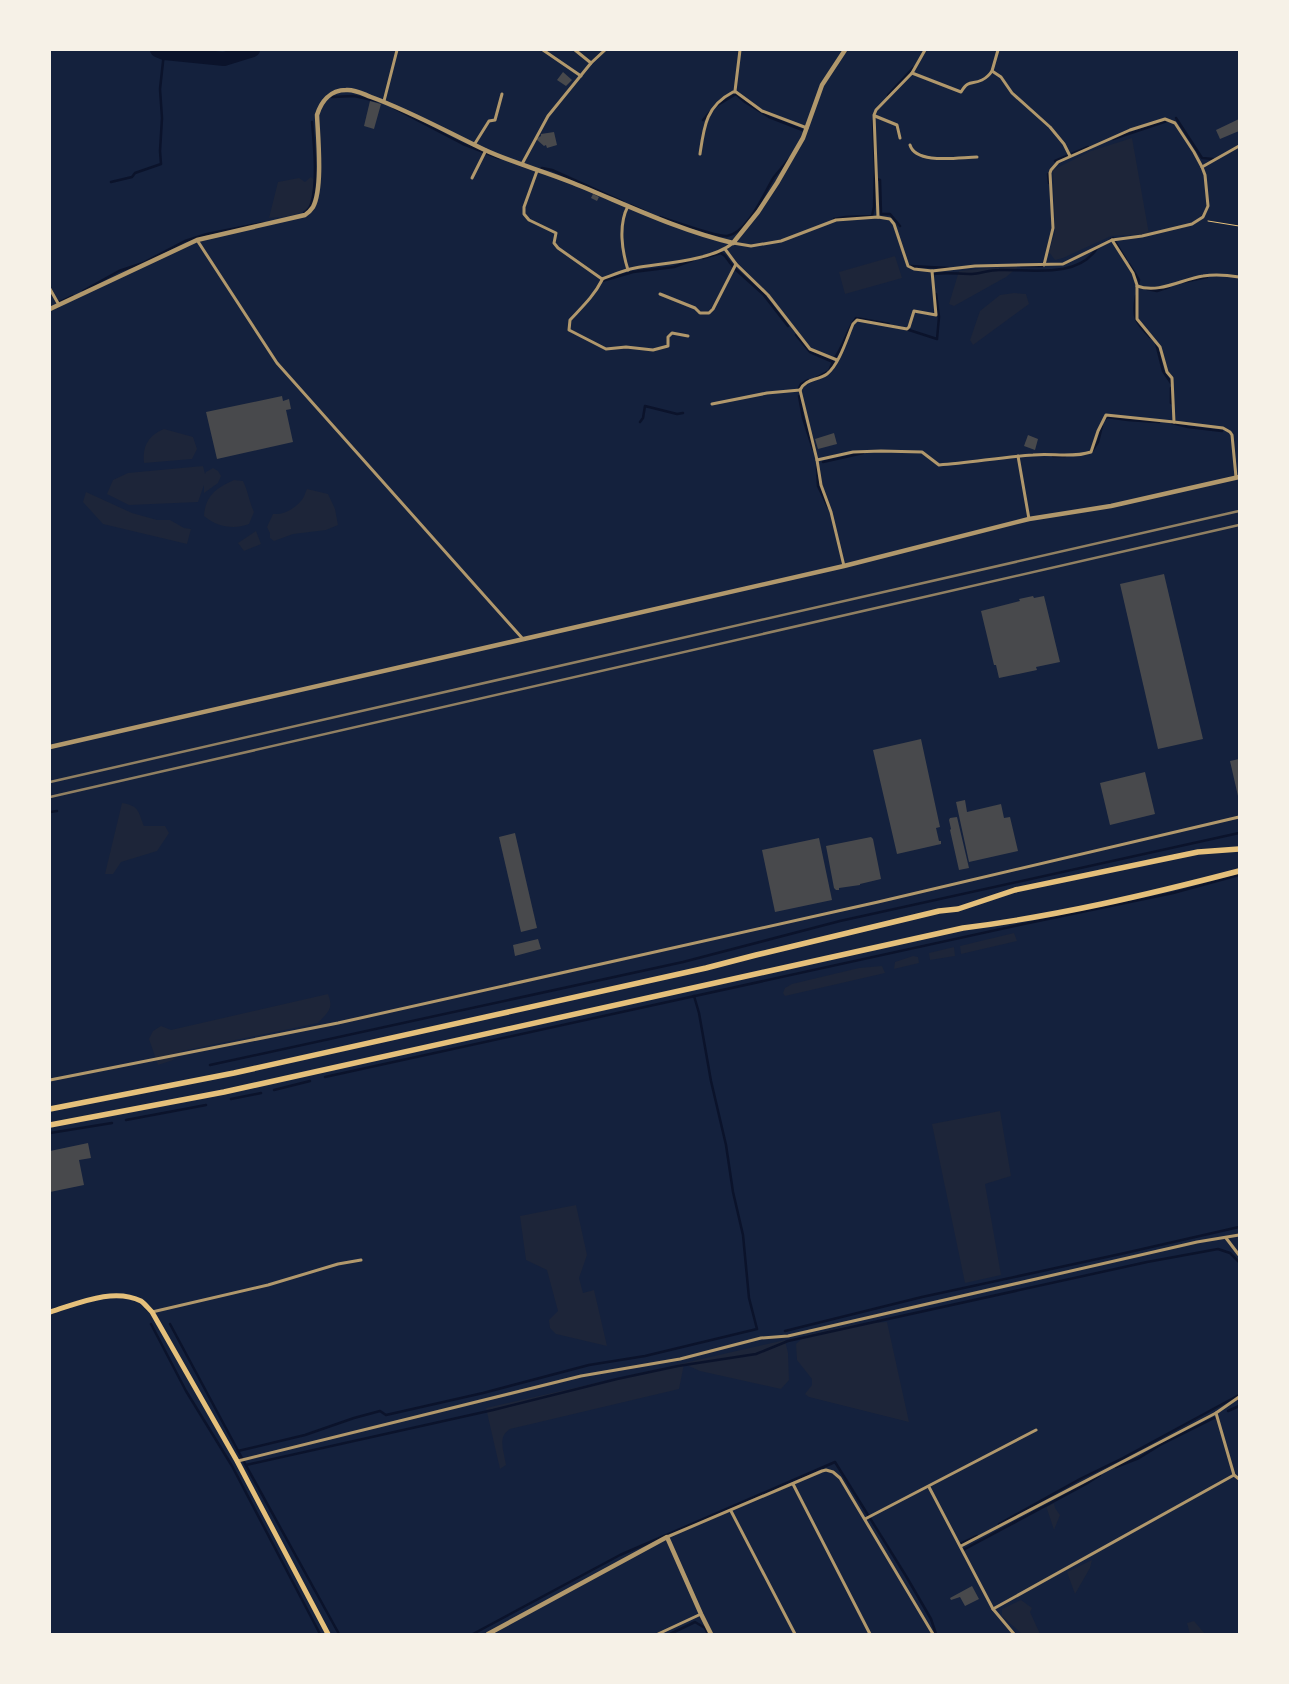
<svg xmlns="http://www.w3.org/2000/svg" width="1289" height="1684" font-family="'Open Sans',sans-serif">
  <style>
    .green { fill: #1d2539 }
    .lines { fill: none; stroke-linecap: round; stroke-linejoin: round }
    .stream { stroke: #0b132b; stroke-width: 2.5 }
    .river { stroke: #0b132b; stroke-width: 14 }
    .building { fill: #48494c }
    .path { stroke: #e5c07b; stroke-width: 1 }
    .minor { stroke: #b1986c; stroke-width: 3 }
    .tertiary { stroke: #b1986c; stroke-width: 4.5 }
    .secondary { stroke: #e5c07b; stroke-width: 5 }
    .trunk { stroke: #e5c07b; stroke-width: 5.5 }
    .rail { stroke: #918062; stroke-width: 2.5 }
  </style>
  <rect width="100%" height="100%" fill="#14213d"/>
  <g class="green">
    <polygon points="1132,138 1149,234 1111,236 1063,258 1055,260 1049,252 1055,232 1053,170 1091,151"/>
    <path d="M 311,177 L 315,181 C 315,187 315,195 313,201 C 307,216 282,217 269,218 L 278,182 L 299,178 L 305,182 Z"/>
    <polygon points="895,256 902,278 845,294 839,272"/>
    <polygon points="1018,267 1006,277 954,306 949,304 959,271 987,268"/>
    <polygon points="1014,293 1026,294 1029,304 973,345 970,340 980,311 1000,295"/>
    <path d="M 164,429 L 193,437 L 197,449 L 192,459 L 144,463 C 142,446 149,435 164,429 Z"/>
    <polygon points="203,466 205,474 206,472 213,468 218,471 221,476 218,483 204,493 204,485 198,502 129,505 107,494 113,480 128,473"/>
    <path d="M 234,480 L 243,481 C 248,491 249,501 254,512 L 249,524 C 234,530 217,527 204,516 C 205,496 216,488 234,480 Z"/>
    <path d="M 307,489 L 328,494 L 335,509 L 338,525 L 326,530 L 293,534 L 274,541 L 270,538 L 270,533 L 267,527 L 273,514 C 284,515 294,509 301,501 C 304,498 305,493 307,489 Z"/>
    <polygon points="86,492 132,513 157,520 170,520 184,528 191,529 187,544 103,524 83,502"/>
    <polygon points="256,531 261,544 244,551 238,543"/>
    <path d="M 122,803 C 140,806 138,812 144,826 L 165,826 L 169,833 L 157,851 L 121,862 L 113,874 L 105,874 Z"/>
    <polygon points="1014,933 1017,941 961,954 960,946"/>
    <polygon points="954,947 955,956 930,960 929,953"/>
    <polygon points="913,956 918,957 919,963 894,969 895,962"/>
    <polygon points="882,966 885,973 785,996 783,993 785,988 792,984 859,968"/>
    <path d="M 328,994 C 334,1009 328,1012 318,1023 L 182,1051 L 173,1060 L 158,1065 L 149,1039 L 153,1031 L 161,1026 L 171,1030 Z"/>
    <polygon points="1000,1111 1011,1176 985,1184 1001,1275 965,1283 932,1124"/>
    <polygon points="576,1205 587,1255 579,1278 583,1293 594,1290 607,1346 556,1334 550,1328 549,1320 558,1311 547,1270 526,1260 520,1216"/>
    <polygon points="887,1322 909,1422 809,1397 805,1394 812,1385 812,1379 797,1360 796,1344 806,1335 856,1324"/>
    <path d="M 785,1340 L 788,1353 L 789,1380 L 781,1389 L 700,1371 L 684,1364 L 679,1389 L 510,1429 C 497,1437 504,1451 506,1465 L 500,1469 L 486,1408 Z"/>
    <polygon points="1054,1503 1055,1508 1060,1515 1054,1530 1047,1509 1047,1507"/>
    <polygon points="1092,1560 1090,1568 1075,1594 1067,1572"/>
    <polygon points="1021,1600 1032,1608 1030,1612 1040,1634 1022,1634 1002,1616 1002,1609"/>
    <polygon points="1194,1621 1205,1634 1190,1634 1187,1623"/>
  </g>
  <g class="lines">
    <g class="stream">
      <polyline points="736,94 745,102 769,117 805,131"/>
      <polyline points="888,95 913,68"/>
      <polyline points="332,97 354,96 377,101"/>
      <polyline points="716,106 736,94"/>
      <polyline points="394,108 463,144 499,158"/>
      <polyline points="1176,118 1202,158 1213,159"/>
      <polyline points="703,120 710,112"/>
      <polyline points="1113,139 1167,121"/>
      <polyline points="1055,161 1088,147"/>
      <polyline points="539,171 542,168 552,170 623,202"/>
      <polyline points="1048,174 1049,183"/>
      <polyline points="876,179 880,180 881,214 890,214 900,226"/>
      <polyline points="111,182 132,177 135,173 161,164 160,151 162,118 160,89 164,53"/>
      <polyline points="630,205 644,211"/>
      <path d="M 304,213 C 307,211 310,208 311,204 C 318,183 314,145 312,122"/>
      <path d="M 660,217 C 673,221 716,237 727,236 C 748,233 764,193 774,177 C 779,171 784,165 789,159"/>
      <polyline points="834,219 846,217 872,216 874,207 875,171 873,121"/>
      <polyline points="1110,240 1113,238 1126,260"/>
      <polyline points="703,258 721,253 725,256 734,268 763,294 788,326"/>
      <polyline points="1129,264 1139,280 1137,288"/>
      <polyline points="910,266 948,268"/>
      <polyline points="1021,266 1042,266 1044,263"/>
      <path d="M 933,276 L 933,274 C 946,272 959,274 972,274 C 981,273 990,270 999,270 C 1030,269 1078,279 1097,248"/>
      <polyline points="602,281 633,272 674,267 693,260"/>
      <polyline points="1183,282 1207,277"/>
      <polyline points="1147,289 1157,291 1169,287"/>
      <polyline points="83,291 119,271 143,263 185,241 207,234 263,223"/>
      <path d="M 1136,296 C 1132,317 1135,322 1150,337"/>
      <polyline points="60,302 73,296"/>
      <polyline points="906,329 937,339 939,317 936,294"/>
      <polyline points="796,335 810,352 833,362 829,371 816,378"/>
      <polyline points="1156,343 1163,371 1171,383"/>
      <path d="M 834,359 C 844,346 846,331 856,318 L 889,324"/>
      <polyline points="1171,388 1171,403 1173,404"/>
      <polyline points="798,390 801,384 808,380"/>
      <polyline points="799,396 803,418 813,449"/>
      <polyline points="1105,419 1107,417 1128,420 1159,422"/>
      <polyline points="640,422 643,418 645,406 677,414 683,413"/>
      <polyline points="1172,423 1188,427 1222,431"/>
      <polyline points="1092,451 1098,442 1102,426"/>
      <polyline points="1053,456 1065,456"/>
      <polyline points="823,462 863,453"/>
      <polyline points="817,467 818,486 828,507"/>
      <polyline points="50,812 57,811"/>
      <polyline points="210,1065 683,962 840,921 1239,833"/>
      <polyline points="325,1077 1019,925 1173,893 1239,875"/>
      <polyline points="274,1090 310,1081"/>
      <polyline points="231,1099 261,1093"/>
      <polyline points="126,1120 206,1105"/>
      <polyline points="50,1133 112,1123"/>
      <polyline points="151,1324 186,1391 232,1466 320,1634"/>
      <polyline points="170,1324 243,1460 339,1634"/>
      <polyline points="785,1331 922,1297 1125,1253 1239,1227"/>
      <polyline points="1228,1411 1239,1406"/>
      <polyline points="238,1451 305,1435 354,1418 380,1411 386,1415 483,1393 589,1365 645,1356 757,1329 749,1298 743,1235 733,1192 726,1145 711,1081 699,1013 694,996"/>
      <polyline points="246,1465 493,1410 617,1379 678,1366 756,1354 788,1341 1147,1262 1218,1249 1230,1253 1239,1262"/>
      <polyline points="1116,1467 1139,1458 1160,1445 1214,1418"/>
      <polyline points="999,1524 1080,1479 1123,1458 1239,1395"/>
      <polyline points="960,1544 977,1536"/>
      <polyline points="963,1550 1086,1484 1100,1475"/>
      <polyline points="473,1634 620,1555 835,1462 906,1576 931,1619 936,1634"/>
      <polyline points="670,1634 695,1622 705,1628 708,1634"/>
    </g>
    <polyline class="river" points="157,50 164,53 224,59 253,50"/>
  </g>
  <g class="building">
    <polygon points="563,72 572,80 566,86 557,80"/>
    <polygon points="370,101 381,104 374,129 364,126"/>
    <polygon points="1239,119 1239,131 1220,139 1216,130"/>
    <polygon points="554,132 557,145 547,148 546,145 544,146 536,139 541,136 541,134"/>
    <polygon points="593,194 599,197 597,201 591,198"/>
    <polygon points="282,396 283,401 289,399 291,409 286,410 293,442 217,459 206,412"/>
    <polygon points="834,433 837,444 818,449 815,439"/>
    <polygon points="1028,435 1038,439 1035,450 1024,446"/>
    <polygon points="1164,574 1203,739 1158,749 1120,584"/>
    <polygon points="1033,596 1034,598 1044,596 1060,662 1036,667 1037,670 999,678 996,665 994,665 981,611 1020,601 1019,599"/>
    <polygon points="921,739 940,827 936,828 939,841 941,841 941,844 897,854 873,750"/>
    <polygon points="1239,759 1239,796 1238,796 1230,761"/>
    <polygon points="1145,772 1155,814 1110,825 1100,783"/>
    <polygon points="965,800 967,812 1001,804 1004,818 1010,817 1018,851 969,862 956,802"/>
    <polygon points="957,817 969,868 959,870 950,830 951,829 949,820 950,818"/>
    <polygon points="515,833 537,928 521,932 499,837"/>
    <polygon points="871,837 873,839 881,879 860,884 860,885 839,888 839,890 836,890 834,888 826,846"/>
    <polygon points="819,838 832,900 775,912 762,850"/>
    <polygon points="538,939 541,949 515,956 513,945"/>
    <polygon points="88,1143 91,1158 79,1160 84,1185 50,1192 50,1151"/>
    <polygon points="972,1586 979,1599 965,1606 960,1597 951,1600 950,1598"/>
  </g>
  <g class="lines">
    <polyline class="path" points="1208,221 1239,226"/>
    <g class="minor">
      <polyline points="543,50 581,76"/>
      <polyline points="575,50 591,63"/>
      <polyline points="992,71 1001,77 1012,93 1050,127 1064,144 1070,156"/>
      <path d="M 912,73 L 961,92 C 969,79 972,85 982,80 C 986,78 990,74 992,71 L 998,50"/>
      <polyline points="735,91 740,50"/>
      <polyline points="384,101 397,50"/>
      <polyline points="875,116 897,125 900,138"/>
      <polyline points="474,145 489,121 495,120 502,94"/>
      <path d="M 910,145 C 916,165 960,157 977,157"/>
      <path d="M 700,154 C 704,126 706,106 733,92 L 736,92 L 762,111 L 807,128"/>
      <polyline points="522,164 548,116 591,63 605,50"/>
      <polyline points="1202,167 1239,146"/>
      <polyline points="537,171 524,207 524,214 529,220 556,233 554,243 558,248 602,279"/>
      <polyline points="472,178 486,150"/>
      <path d="M 628,206 C 618,225 622,251 628,270"/>
      <polyline points="878,217 874,115 876,110 912,73 925,50"/>
      <polyline points="197,240 277,363 523,639"/>
      <polyline points="1112,240 1133,273 1137,285 1137,319 1160,347 1167,372 1172,378 1174,422 1223,428 1230,432 1232,435 1236,477"/>
      <polyline points="725,249 736,264 768,295 810,349 837,360"/>
      <path d="M 602,279 C 613,275 624,270 635,268 C 663,263 711,261 733,243 L 751,246 L 781,241 L 836,220 L 878,217 L 890,219 L 894,224 L 908,266 L 914,269 L 932,271 L 975,266 L 1063,264 L 1112,240 L 1142,236 L 1192,224 L 1203,217 L 1208,206 L 1205,175 L 1202,167 L 1194,152 L 1175,123 L 1165,119 L 1130,130 L 1058,162 L 1051,170 L 1050,173 L 1053,228 L 1044,265"/>
      <path d="M 602,280 C 594,296 582,307 570,320 L 569,330 L 606,349 L 626,347 L 653,350 L 668,346 L 668,337 L 672,333 L 688,336"/>
      <path d="M 1137,286 C 1159,294 1182,279 1203,276 C 1215,274 1227,275 1239,277"/>
      <polyline points="50,289 59,305"/>
      <polyline points="660,294 695,308 700,313 709,313 713,309 736,264"/>
      <path d="M 800,390 C 806,378 817,381 827,374 C 839,365 847,338 853,324 L 857,320 L 907,329 L 909,327 L 914,311 L 936,315 L 932,271"/>
      <polyline points="800,390 817,460 821,485 831,512 844,566"/>
      <polyline points="712,404 767,393 800,390"/>
      <polyline points="1018,456 1029,519"/>
      <path d="M 817,460 L 853,452 L 881,451 L 922,452 L 939,465 C 970,463 1001,457 1033,455 C 1052,453 1072,458 1091,452 L 1098,431 L 1106,415 L 1174,422"/>
      <polyline points="50,1080 338,1023 878,902 1239,817"/>
      <polyline points="1226,1238 1239,1255"/>
      <polyline points="152,1312 268,1285 338,1264 361,1260"/>
      <polyline points="1216,1413 1234,1475 1239,1479"/>
      <polyline points="238,1461 581,1376 680,1359 761,1338 788,1336 1197,1242 1239,1235"/>
      <polyline points="793,1484 870,1634"/>
      <polyline points="929,1487 993,1609 1014,1634"/>
      <polyline points="731,1511 795,1634"/>
      <polyline points="865,1519 1036,1430"/>
      <polyline points="667,1537 822,1471 826,1470 833,1472 840,1478 933,1634"/>
      <polyline points="961,1546 1216,1413 1239,1397"/>
      <polyline points="993,1609 1234,1475"/>
      <polyline points="658,1634 701,1614"/>
    </g>
    <g class="tertiary">
      <path d="M 50,309 L 197,240 L 305,215 C 308,213 311,210 313,207 C 323,188 318,138 317,115 C 321,102 330,90 346,90 C 355,89 363,94 371,97 C 410,111 447,132 485,150 C 513,163 544,171 573,183 C 625,204 677,230 733,243 L 758,212 L 777,183 L 803,138 L 822,85 L 845,50"/>
      <polyline points="50,747 844,566 1029,519 1111,506 1239,477"/>
      <polyline points="488,1634 667,1537 701,1614 711,1634"/>
    </g>
    <path class="secondary" d="M 50,1312 C 77,1304 113,1287 141,1301 C 145,1304 148,1308 152,1312 L 237,1461 L 328,1634"/>
    <g class="trunk">
      <polyline points="50,1109 234,1073 706,968 756,955 939,911 958,909 1015,890 1198,852 1239,849"/>
      <path d="M 50,1125 L 224,1092 L 963,928 C 1057,916 1147,895 1239,871"/>
    </g>
    <g class="rail">
      <polyline points="50,782 1239,511"/>
      <polyline points="50,797 1239,525"/>
    </g>
  </g>
  <rect width="1289" height="1684" fill="none" stroke="#f6f1e7" stroke-width="102"/>
</svg>
